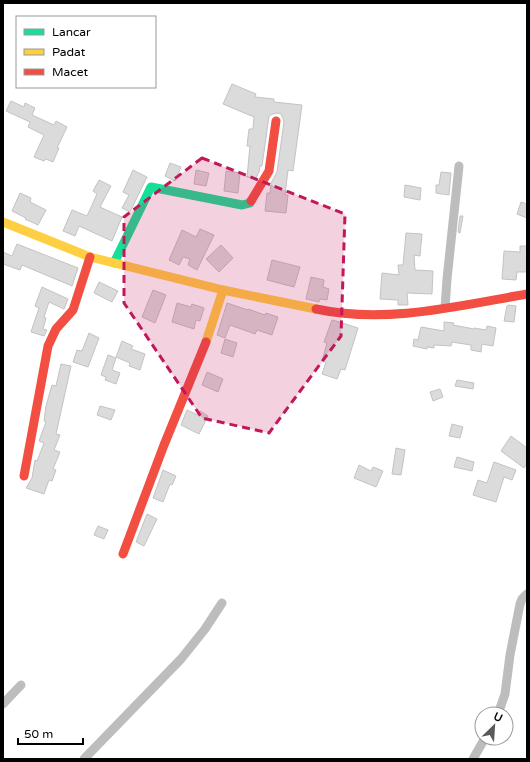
<svg xmlns="http://www.w3.org/2000/svg" width="530" height="762" font-family="'Varela Round',sans-serif">
  <style>
    .building { fill: #dbdbdb; stroke: #c3c3c3 }
    .lines { fill: none; stroke-linecap: round; stroke-linejoin: round }
    .street { stroke: #bdbdbd; stroke-width: 9 }
    .fast { stroke: #16e098; stroke-width: 9 }
    .slow { stroke: #ffcf43; stroke-width: 9 }
    .jam { stroke: #f24e42; stroke-width: 9 }
    .marked { fill: #c2185b; fill-opacity: 0.2; stroke: #c2185b; stroke-width: 3; stroke-dasharray: 8 5; stroke-linejoin: round }
  </style>
  <rect width="100%" height="100%" fill="#fff"/>
  <g class="building">
    <polygon points="232,84 256,94 255,97 274,99 274,102 302,105 293,171 288,170 285,195 288,195 286,213 265,211 267,193 270,193 271,183 277,172 284,122 283,118 281,114 277,113 273,114 269,116 262,166 260,166 259,172 256,178 247,177 250,146 247,146 249,129 253,129 254,117 223,104"/>
    <polygon points="11,101 24,107 25,103 35,108 32,115 54,125 56,121 67,127 57,148 59,148 53,162 46,159 44,161 34,157 44,135 28,127 30,122 6,111"/>
    <polygon points="170,163 181,167 175,181 165,176"/>
    <polygon points="133,170 147,177 130,212 122,208 129,195 123,192"/>
    <polygon points="196,170 209,173 206,186 194,184"/>
    <polygon points="226,171 240,173 238,193 224,191"/>
    <polygon points="441,172 451,173 449,195 436,193 436,185 439,185"/>
    <polygon points="99,180 111,186 100,207 122,217 112,241 79,226 75,236 63,231 72,210 87,216 97,194 93,191"/>
    <polygon points="405,185 421,188 420,200 404,197"/>
    <polygon points="20,193 31,198 30,202 46,210 38,225 25,219 26,218 12,211"/>
    <polygon points="521,202 527,204 527,218 517,214"/>
    <polygon points="460,216 463,216 460,233 458,232"/>
    <polygon points="200,229 214,235 197,270 188,265 190,259 183,257 179,265 169,260 182,230 196,237"/>
    <polygon points="406,233 422,234 420,256 414,255 415,270 433,271 432,294 407,293 408,305 398,305 398,300 380,299 382,273 399,275 398,265 403,265"/>
    <polygon points="17,244 78,268 72,286 22,265 20,270 3,264 3,252 12,256"/>
    <polygon points="221,245 233,258 219,272 206,259"/>
    <polygon points="520,246 527,246 527,272 517,272 516,280 502,279 504,251 520,252"/>
    <polygon points="272,260 300,267 294,287 267,280"/>
    <polygon points="311,277 324,280 323,287 329,289 327,300 320,299 319,302 306,299"/>
    <polygon points="99,282 118,291 112,302 94,293"/>
    <polygon points="42,287 68,299 64,309 49,302 44,317 46,318 43,329 47,330 44,336 31,332 39,308 35,306"/>
    <polygon points="153,290 166,295 155,323 142,317"/>
    <polygon points="177,303 191,307 192,304 204,308 200,321 196,320 194,329 172,322"/>
    <polygon points="227,303 248,310 248,309 265,315 266,313 278,317 272,335 257,330 255,334 230,325 225,338 217,335"/>
    <polygon points="509,305 516,306 514,322 504,321 507,306"/>
    <polygon points="332,320 336,321 358,328 345,370 341,369 337,379 322,374 326,362 322,361 327,343 324,342"/>
    <polygon points="444,322 454,323 453,325 474,329 474,328 486,330 487,326 496,328 493,346 482,344 481,352 471,350 471,345 452,342 451,346 434,345 434,348 427,347 427,349 413,346 414,339 418,340 421,327 444,331"/>
    <polygon points="89,333 99,338 88,367 73,362 77,350 82,351"/>
    <polygon points="225,339 237,343 233,357 221,353"/>
    <polygon points="122,341 133,346 131,349 145,354 140,370 129,366 130,363 116,357"/>
    <polygon points="108,355 116,358 112,370 120,373 116,384 105,380 106,377 101,375"/>
    <polygon points="61,364 71,366 56,434 60,435 54,450 60,452 53,469 56,470 52,481 49,480 44,494 26,488 32,478 35,460 37,461 44,443 39,441 46,422 44,421 46,406 52,385 56,386"/>
    <polygon points="207,372 223,379 218,392 202,385"/>
    <polygon points="457,380 474,383 473,389 455,386"/>
    <polygon points="440,389 443,397 433,401 430,392"/>
    <polygon points="100,406 115,410 111,420 97,415"/>
    <polygon points="187,410 198,415 200,411 208,416 199,434 181,425"/>
    <polygon points="452,424 463,427 460,438 449,436"/>
    <polygon points="511,436 527,448 527,463 524,468 501,451"/>
    <polygon points="396,448 405,450 401,475 392,474"/>
    <polygon points="457,457 474,462 472,471 454,467"/>
    <polygon points="494,462 516,470 512,480 504,477 496,502 473,495 478,480 487,483"/>
    <polygon points="359,465 371,471 373,467 383,471 376,487 354,478"/>
    <polygon points="163,470 176,476 172,485 170,484 163,502 153,498"/>
    <polygon points="147,514 157,519 144,546 136,542"/>
    <polygon points="98,526 108,530 104,539 94,535"/>
  </g>
  <g class="lines">
    <g class="street">
      <polyline points="445,308 447,279 459,166"/>
      <polyline points="3,704 21,685"/>
      <polyline points="498,714 505,694 510,655 520,604 522,599 527,594"/>
      <polyline points="84,759 181,659 205,629 222,603"/>
      <polyline points="473,759 485,738"/>
    </g>
    <polyline class="fast" points="114,263 151,187 242,205 250,203 251,201"/>
    <g class="slow">
      <polyline points="3,222 90,257 223,290 316,309"/>
      <polyline points="206,342 223,290"/>
    </g>
    <g class="jam">
      <polyline points="251,201 269,171 276,121"/>
      <path d="M 316,309 C 386,324 458,306 527,294"/>
      <polyline points="24,476 48,346 56,329 73,310 90,257"/>
      <polyline points="123,554 164,445 206,342"/>
    </g>
  </g>
  <path class="marked" d="M 202,158 L 345,214 L 341,336 L 269,433 L 202,418 L 124,303 L 124,217 Z"/>
  <rect width="530" height="762" fill="none" stroke="#000000" stroke-width="8"/>
  <rect x="16" y="16" width="140" height="72" fill="#ffffff" stroke="#999999"/>
  <rect x="24" y="29" width="20" height="6" fill="#16e098" stroke="#999999"/>
  <text x="52" y="36" font-size="12" fill="#000000">Lancar</text>
  <rect x="24" y="49" width="20" height="6" fill="#ffcf43" stroke="#999999"/>
  <text x="52" y="56" font-size="12" fill="#000000">Padat</text>
  <rect x="24" y="69" width="20" height="6" fill="#f24e42" stroke="#999999"/>
  <text x="52" y="76" font-size="12" fill="#000000">Macet</text>
  <g transform="translate(494 726) rotate(25)"><circle r="19" fill="#ffffff" stroke="#999999"/>
  <path d="M0-3L7 15L0 10L-7 15Z" fill="#595959"/>
  <text y="-6" font-size="11" font-weight="bold" text-anchor="middle" fill="#000000">U</text>
  </g>
  <path d="M18 738v6h65v-6" fill="none" stroke="#000000" stroke-width="2"/>
  <text x="24" y="738" font-size="12" fill="#000000" stroke="#ffffff" stroke-width="3" paint-order="stroke">50 m</text>
</svg>
